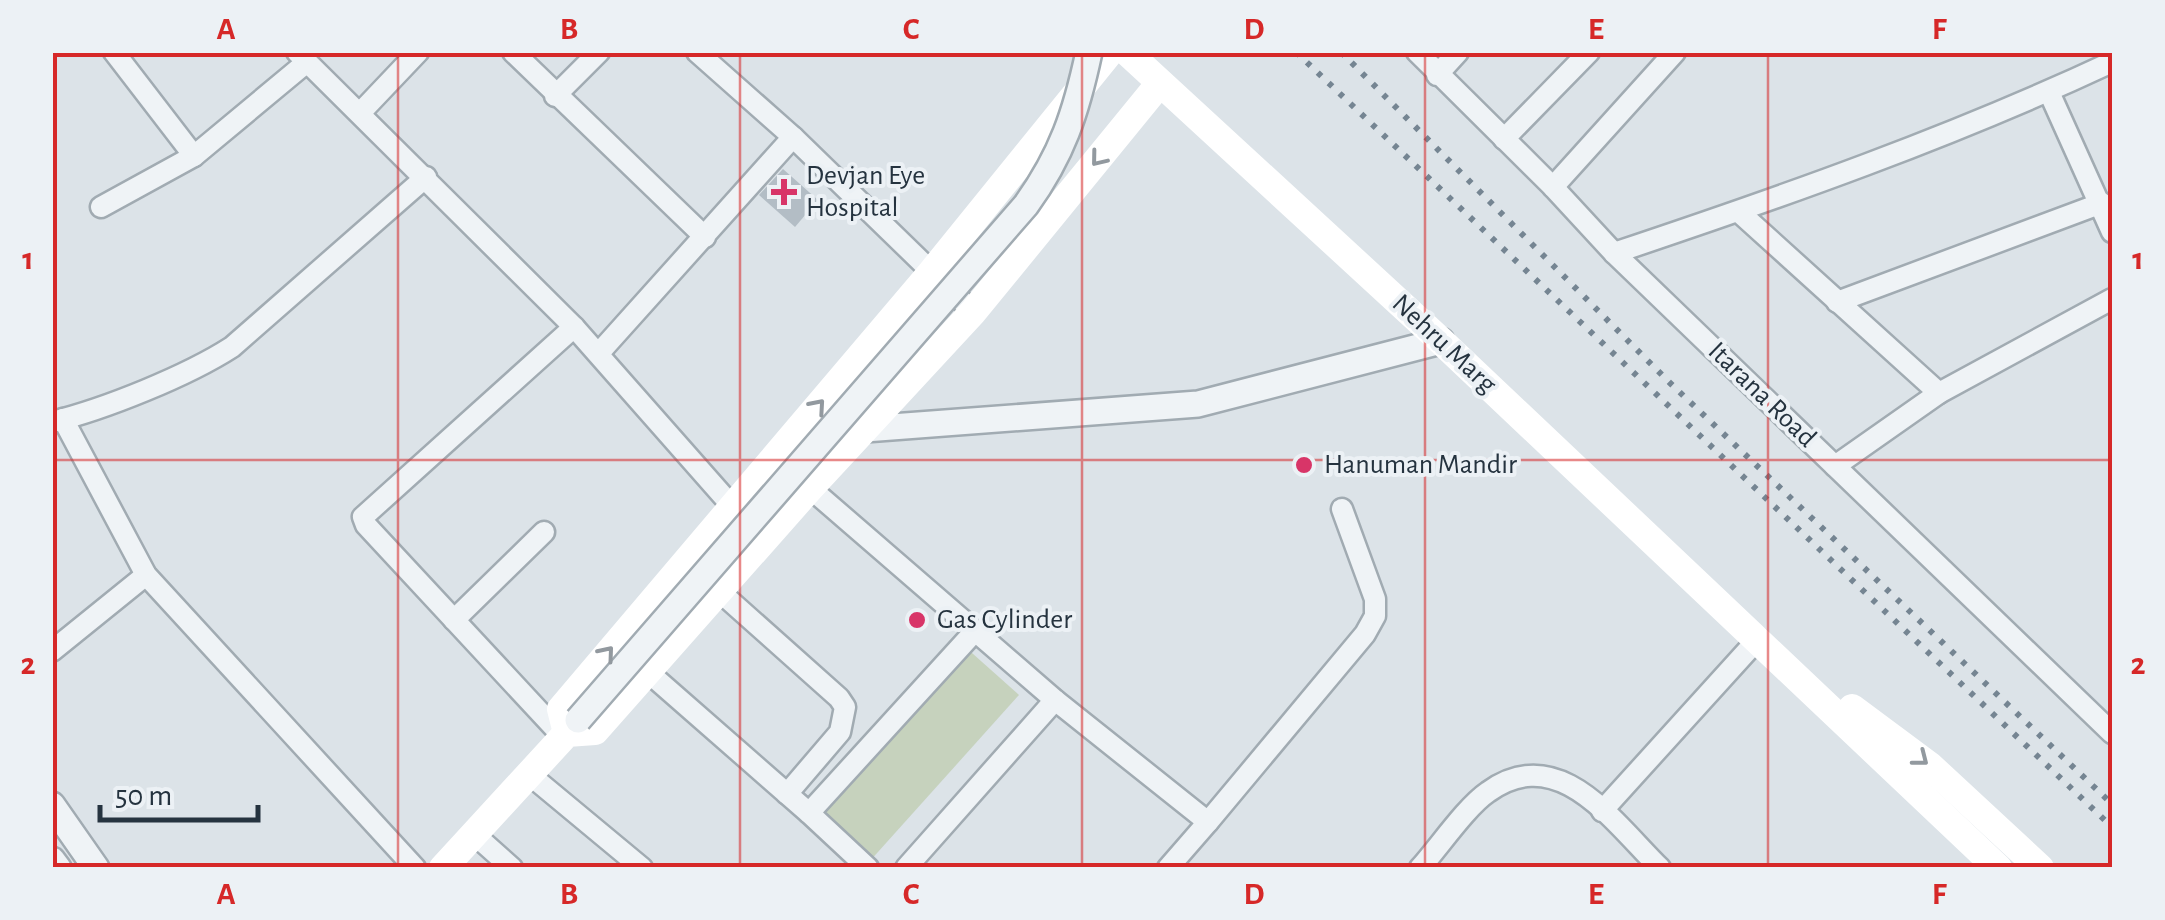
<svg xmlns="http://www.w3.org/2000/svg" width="2165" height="920" font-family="'Alegreya Sans',sans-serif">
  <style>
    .green { fill: #c6d2bd }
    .building { fill: #b3bdc5 }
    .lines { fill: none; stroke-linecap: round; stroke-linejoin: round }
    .minor-casing { stroke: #a1abb2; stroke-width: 25 }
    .tertiary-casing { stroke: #a1abb2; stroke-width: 30 }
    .minor { stroke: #eff3f6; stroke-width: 20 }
    .tertiary { stroke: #eff3f6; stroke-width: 25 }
    .secondary { stroke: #fff; stroke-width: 28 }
    .rail { stroke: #758592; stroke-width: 6; stroke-dasharray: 5 10; stroke-linecap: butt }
    .tertiary-bridge-casing { stroke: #a1abb2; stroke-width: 30; stroke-linecap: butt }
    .tertiary-bridge { stroke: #eff3f6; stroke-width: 25 }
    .oneway { stroke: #92999f }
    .grid { fill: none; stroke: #d62828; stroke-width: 2.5; stroke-opacity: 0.55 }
    .poi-dot { fill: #d83568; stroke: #ecf1f5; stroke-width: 4 }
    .labels { text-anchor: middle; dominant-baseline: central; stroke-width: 8; stroke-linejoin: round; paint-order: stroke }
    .poi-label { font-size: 28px; fill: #25333f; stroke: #ecf1f5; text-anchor: start }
    .street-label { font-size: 28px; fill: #25333f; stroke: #ecf1f5 }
    .neatline { fill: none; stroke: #d62828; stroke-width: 4 }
    .grid-label { font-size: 32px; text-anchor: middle; font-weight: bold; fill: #d62828 }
  </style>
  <rect width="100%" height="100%" fill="#dce3e8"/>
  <polygon class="green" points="963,645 1019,695 869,862 813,813"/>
  <polygon class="building" points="783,169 818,200 795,227 759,195"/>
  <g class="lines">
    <g class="minor-casing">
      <g id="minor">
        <polyline points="114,52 194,156"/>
        <polyline points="297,52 574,327 739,514"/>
        <polyline points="513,52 705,237"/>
        <polyline points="697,52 793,137 973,312"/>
        <polyline points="1417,52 1553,187 1614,253 2112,733"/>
        <polyline points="1437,75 1458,52"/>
        <polyline points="2049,92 2112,232"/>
        <polyline points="555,96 599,52"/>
        <polyline points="361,112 418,52"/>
        <polyline points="1504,139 1589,52"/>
        <polyline points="1553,187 1675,52"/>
        <polyline points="101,207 194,156 307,62"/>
        <polyline points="1739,212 1939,393"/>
        <path d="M 1614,253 C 1782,197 1952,137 2112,62"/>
        <polyline points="1837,302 2102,203"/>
        <polyline points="599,353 793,137"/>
        <polyline points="63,419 146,575 415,868"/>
        <path d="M 52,422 C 105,409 187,376 232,347 L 426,177"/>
        <polyline points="1835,466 1939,393 2112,299"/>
        <polyline points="810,488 1055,700 1208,822 1365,634 1375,616 1375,599 1342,509"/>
        <polyline points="719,591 839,698 845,707 840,732 787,794"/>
        <polyline points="454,620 544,532"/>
        <polyline points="52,651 146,575"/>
        <polyline points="648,672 809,813"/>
        <polyline points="563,737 366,525 363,517 574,327"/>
        <polyline points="530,775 642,868"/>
        <polyline points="1602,811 1758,639"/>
        <polyline points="475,835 512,868"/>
        <polyline points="868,868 809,813 975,631"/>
        <polyline points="906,868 1055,700"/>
        <polyline points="1168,868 1208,822"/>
        <path d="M 1420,868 C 1439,847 1466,807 1488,792 C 1559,741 1613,822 1660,868"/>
      </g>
    </g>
    <g class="tertiary-casing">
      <g id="tertiary">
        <polyline points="865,429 1198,404 1441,341"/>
        <polyline points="52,805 96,868"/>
        <polyline points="52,860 58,868"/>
      </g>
    </g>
    <use href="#minor" class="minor"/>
    <use href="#tertiary" class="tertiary"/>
    <g class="secondary">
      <polyline points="1127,52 1441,341 1998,868"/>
      <polyline points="1852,708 1930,766 2040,868"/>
      <polyline points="567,733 561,709 931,273 1110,52"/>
      <polyline points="443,868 567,733 595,731 810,488 973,312 1160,83"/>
    </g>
    <g class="rail">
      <polyline points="1296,52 2112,827"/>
      <polyline points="1341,52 1669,382 2112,804"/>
    </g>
    <g class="tertiary-bridge-casing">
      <path id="tertiary-bridge" d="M 578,720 L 1026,205 C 1062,155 1076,113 1089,52"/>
    </g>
    <use href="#tertiary-bridge" class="tertiary-bridge"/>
  </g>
  <defs><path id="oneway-chevron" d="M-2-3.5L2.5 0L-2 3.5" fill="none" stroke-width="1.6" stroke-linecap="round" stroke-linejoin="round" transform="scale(2.5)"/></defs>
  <g class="oneway">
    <use href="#oneway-chevron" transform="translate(1098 159) rotate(129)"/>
    <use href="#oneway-chevron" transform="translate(818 406) rotate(-49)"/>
    <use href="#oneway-chevron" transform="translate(607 653) rotate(-50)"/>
    <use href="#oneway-chevron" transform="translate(1921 759) rotate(38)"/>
  </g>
  <path class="grid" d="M 398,52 L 398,868M 740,52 L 740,868M 1082,52 L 1082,868M 1425,52 L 1425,868M 1768,52 L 1768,868M 52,460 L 2112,460"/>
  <g class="poi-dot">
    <path d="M779 177h10v10h10v10h-10v10h-10v-10h-10v-10h10z"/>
    <circle cx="1304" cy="465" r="10"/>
    <circle cx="917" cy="620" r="10"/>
  </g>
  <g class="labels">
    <g class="poi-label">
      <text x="806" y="176">Devjan Eye<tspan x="806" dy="32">Hospital</tspan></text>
      <text x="1324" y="465">Hanuman Mandir</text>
      <text x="937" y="620">Gas Cylinder</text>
    </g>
    <g class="street-label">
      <text transform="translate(1444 344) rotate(43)">Nehru Marg</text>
      <text transform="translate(1762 395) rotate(44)">Itarana Road</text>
    </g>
  </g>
  <rect width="2165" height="920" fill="none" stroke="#ecf1f5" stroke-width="110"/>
  <path d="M100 805v15h158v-15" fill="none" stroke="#25333f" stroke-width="5"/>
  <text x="115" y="805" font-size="30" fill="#25333f" stroke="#ecf1f5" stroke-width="8" paint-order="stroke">50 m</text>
  <rect x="55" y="55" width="2055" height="810" class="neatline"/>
  <g class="grid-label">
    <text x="226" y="39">A</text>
    <text x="569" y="39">B</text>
    <text x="911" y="39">C</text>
    <text x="1254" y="39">D</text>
    <text x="1596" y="39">E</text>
    <text x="1939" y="39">F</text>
    <text x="28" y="269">1</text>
    <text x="2138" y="269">1</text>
    <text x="28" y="674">2</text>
    <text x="2138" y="674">2</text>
    <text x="226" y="904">A</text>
    <text x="569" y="904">B</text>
    <text x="911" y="904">C</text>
    <text x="1254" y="904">D</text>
    <text x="1596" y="904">E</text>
    <text x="1939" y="904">F</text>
  </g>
</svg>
